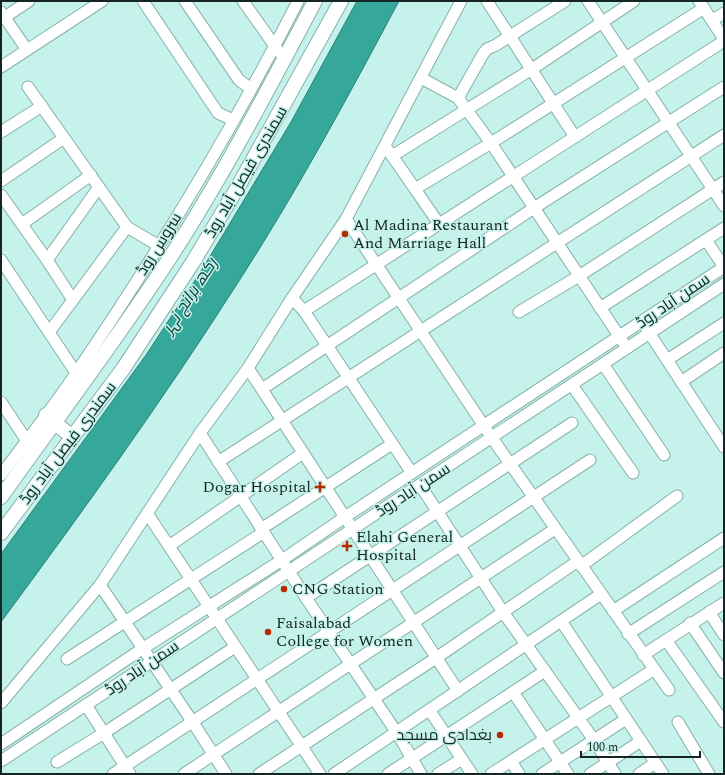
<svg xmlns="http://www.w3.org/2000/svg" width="725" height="775" font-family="Spectral,Cairo,serif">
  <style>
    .water { fill: #35a79b; stroke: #2b8077 }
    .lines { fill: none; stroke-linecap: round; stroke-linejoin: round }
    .minor-casing { stroke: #86b1ab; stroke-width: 13 }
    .major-casing { stroke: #86b1ab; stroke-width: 16 }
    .minor { stroke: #fff; stroke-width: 11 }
    .major { stroke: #fff; stroke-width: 14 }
    .poi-dot { fill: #b52a00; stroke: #c5f2eb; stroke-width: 1.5 }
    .labels { text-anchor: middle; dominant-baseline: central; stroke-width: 3; stroke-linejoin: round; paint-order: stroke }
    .street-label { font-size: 16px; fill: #142523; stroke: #c5f2eb }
    .poi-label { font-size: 16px; fill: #142523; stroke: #c5f2eb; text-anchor: start }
    .water-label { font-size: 17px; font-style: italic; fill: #11433d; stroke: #c5f2eb }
  </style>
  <rect width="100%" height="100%" fill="#c5f2eb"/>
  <path class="water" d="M 357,1 L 399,1 C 348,97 296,193 237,284 C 163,400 83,511 1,622 L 1,554 L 146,355 L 203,268 L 291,122 Z"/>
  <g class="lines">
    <g class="minor-casing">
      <g id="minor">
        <polyline points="143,1 218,113 233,120"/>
        <polyline points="185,1 239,80 251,89"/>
        <polyline points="243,1 279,52"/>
        <polyline points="487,1 575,137"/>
        <polyline points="588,1 724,206"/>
        <polyline points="699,1 724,39"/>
        <polyline points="1,12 27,50"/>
        <polyline points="5,17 29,1"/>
        <polyline points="712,20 724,13"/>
        <polyline points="1,67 102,1"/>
        <polyline points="421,78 458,98 491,143 623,342"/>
        <polyline points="28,87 127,227 159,246"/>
        <polyline points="458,98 483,54 487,49 496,45 565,1"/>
        <polyline points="1,132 42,106"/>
        <polyline points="388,150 415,189"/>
        <polyline points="392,156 532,69 634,1"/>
        <polyline points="1,181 64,138"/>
        <polyline points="1,195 47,260 73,300"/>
        <polyline points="346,219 492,438 669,690"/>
        <polyline points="22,224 91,175"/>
        <polyline points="439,224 415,189 491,143 704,8"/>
        <polyline points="706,240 724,267"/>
        <polyline points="1,260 76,373"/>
        <polyline points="47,260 99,187"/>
        <polyline points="292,298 304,311 412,473"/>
        <polyline points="600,308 724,228"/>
        <polyline points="304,311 724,41"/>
        <polyline points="519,312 579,276 724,182"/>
        <polyline points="646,328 724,447"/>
        <polyline points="50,331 127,227"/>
        <polyline points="667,360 724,323"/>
        <polyline points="603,364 664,455"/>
        <polyline points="248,368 458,691"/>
        <polyline points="681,382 724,353"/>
        <polyline points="572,385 633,473"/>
        <polyline points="262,389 534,208 724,87"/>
        <polyline points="1,402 27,441"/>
        <polyline points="200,433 306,598 397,733 421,774"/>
        <polyline points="218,462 724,135"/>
        <path d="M 1,475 C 26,441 53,408 76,373 C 157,254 233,129 298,1"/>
        <polyline points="420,485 503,612 594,740 615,774"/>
        <polyline points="147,513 320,774"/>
        <polyline points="261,529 392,444"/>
        <polyline points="169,546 303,453"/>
        <polyline points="581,566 677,496"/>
        <polyline points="100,585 192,721 226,774"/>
        <polyline points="306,598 572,423"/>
        <polyline points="613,611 724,538"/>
        <polyline points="709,612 724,635"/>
        <polyline points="561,621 663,774"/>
        <polyline points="690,623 724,673"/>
        <polyline points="628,634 724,572"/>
        <polyline points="666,640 724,722"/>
        <polyline points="643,655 724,603"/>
        <polyline points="67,659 264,532"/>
        <polyline points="513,692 568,774"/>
        <polyline points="1,703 100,585 200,433 248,368 292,298 346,219 461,1"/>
        <polyline points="86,705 130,774"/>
        <polyline points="430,711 472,774"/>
        <polyline points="678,722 709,774"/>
        <polyline points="1,744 142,649 282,560 345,517 724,267"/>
        <polyline points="1,761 724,284"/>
        <polyline points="511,761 519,774"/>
        <polyline points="57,762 104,733 235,647"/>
        <polyline points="113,774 590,460"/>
        <polyline points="184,774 555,529"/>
        <polyline points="259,774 436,658 578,561"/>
        <polyline points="334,774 601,594"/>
        <polyline points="388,774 545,671"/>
        <polyline points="438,774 462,759"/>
        <polyline points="491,774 653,670"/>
        <polyline points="542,774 626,719"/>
        <polyline points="590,774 641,741"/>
        <polyline points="639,774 655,763"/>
      </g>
    </g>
    <g class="major-casing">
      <g id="major">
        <polyline points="46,415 72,437"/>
        <path d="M 1,497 C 58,416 119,337 173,253 C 225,172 270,86 315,1"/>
        <polyline points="1,533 123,369 193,262 239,185 341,1"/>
      </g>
    </g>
    <use href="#minor" class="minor"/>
    <use href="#major" class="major"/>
  </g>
  <g class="poi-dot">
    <circle cx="345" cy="234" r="4"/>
    <path d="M318 481h4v4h4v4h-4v4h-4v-4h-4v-4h4z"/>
    <path d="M345 540h4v4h4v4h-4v4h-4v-4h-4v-4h4z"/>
    <circle cx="284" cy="589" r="4"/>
    <circle cx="268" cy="632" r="4"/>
    <circle cx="500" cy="735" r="4"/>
  </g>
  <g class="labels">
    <g class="street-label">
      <text transform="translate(246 172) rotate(-60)">سمندری فیصل آباد روڈ</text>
      <text transform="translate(159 244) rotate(-58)">سروس روڈ</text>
      <text transform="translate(673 301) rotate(-34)">سمن آباد روڈ</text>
      <text transform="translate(68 443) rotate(-53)">سمندری فیصل آباد روڈ</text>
      <text transform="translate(413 490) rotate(-33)">سمن آباد روڈ</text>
      <text transform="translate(142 668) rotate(-34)">سمن آباد روڈ</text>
    </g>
    <g class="poi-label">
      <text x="353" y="225">Al Madina Restaurant<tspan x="353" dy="18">And Marriage Hall</tspan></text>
      <text x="311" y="487" text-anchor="end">Dogar Hospital</text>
      <text x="356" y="537">Elahi General<tspan x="356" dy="18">Hospital</tspan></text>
      <text x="292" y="589">CNG Station</text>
      <text x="276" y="623">Faisalabad<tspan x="276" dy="18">College for Women</tspan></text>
      <text x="492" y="735" text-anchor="end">بغدادی مسجد</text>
    </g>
    <g class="water-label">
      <text transform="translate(190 296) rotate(-57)">رکھ برانچ نہر</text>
    </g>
  </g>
  <rect width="725" height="775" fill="none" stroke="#142523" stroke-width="4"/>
  <path d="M581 751v6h119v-6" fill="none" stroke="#142523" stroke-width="2"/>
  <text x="587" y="751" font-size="12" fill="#142523" stroke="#c5f2eb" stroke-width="3" paint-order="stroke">100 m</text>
</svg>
